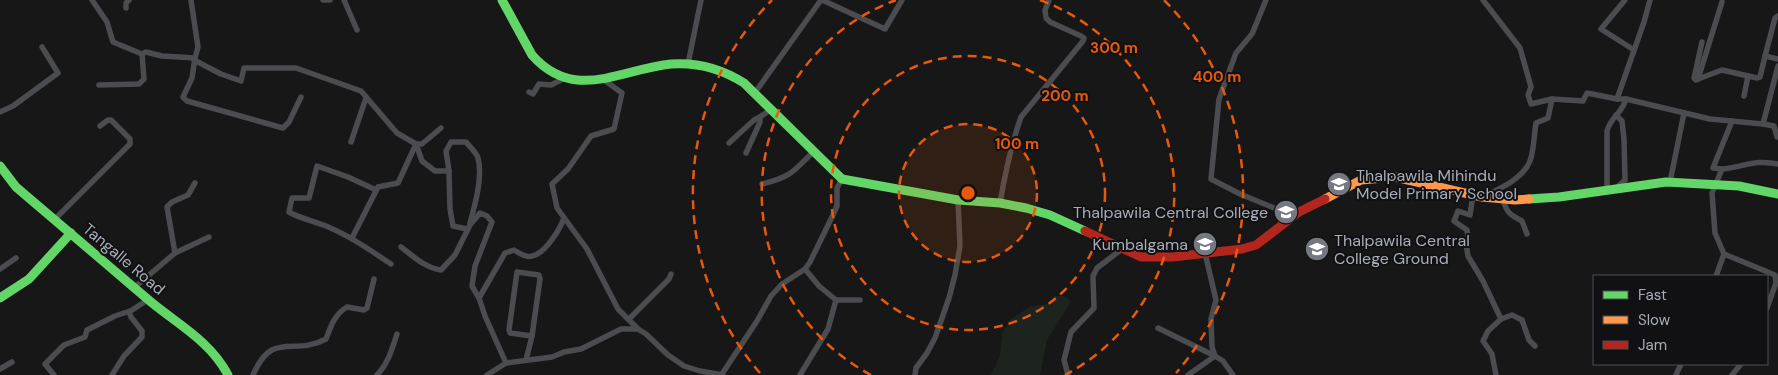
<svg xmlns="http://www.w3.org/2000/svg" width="1778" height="375" font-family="'DM Sans',sans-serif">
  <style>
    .green { fill: #1d241e }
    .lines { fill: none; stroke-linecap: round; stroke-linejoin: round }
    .street { stroke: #4b4c50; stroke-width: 5.5 }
    .fast { stroke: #63d668; stroke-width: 9 }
    .slow { stroke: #ff974d; stroke-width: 9 }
    .jam { stroke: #b3261e; stroke-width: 9 }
    .ring { fill: none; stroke: #e8590c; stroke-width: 2.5; stroke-dasharray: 9 6 }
    .labels { text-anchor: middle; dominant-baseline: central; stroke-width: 4; stroke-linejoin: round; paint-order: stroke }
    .poi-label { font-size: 16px; fill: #a8adb8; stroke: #111113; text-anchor: start }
    .street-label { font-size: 16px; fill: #a8adb8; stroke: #111113 }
    .centre { fill: #e8590c; stroke: #111113; stroke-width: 2.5 }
    .ring-label { font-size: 15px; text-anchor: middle; font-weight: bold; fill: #e8590c; stroke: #111113; stroke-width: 4; stroke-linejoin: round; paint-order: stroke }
  </style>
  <rect width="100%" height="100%" fill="#171717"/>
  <polygon class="green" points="1055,296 1064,296 1071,302 1047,340 1040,375 991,375 1000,356 1002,334 1011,319 1031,306 1048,304"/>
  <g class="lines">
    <g class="street">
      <polyline points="92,0 107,22 113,42 142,54"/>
      <polyline points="323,0 330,0"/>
      <polyline points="344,0 357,30"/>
      <polyline points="822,0 885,29 902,0"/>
      <polyline points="1266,0 1252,34 1236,53 1219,99 1211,179 1240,194 1279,210 1289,219"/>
      <polyline points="1483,0 1520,48 1531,87 1528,95 1531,104 1552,99"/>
      <polyline points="1625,0 1601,29 1634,50"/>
      <polyline points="126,8 126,3 129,0"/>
      <polyline points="1778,16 1775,18 1765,56 1778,59"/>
      <polyline points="195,58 192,78 183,97 187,101 283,128 289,122 301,97"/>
      <polyline points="194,60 221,74 241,81 244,68 296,68 361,91 397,133 416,144 422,144 441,128"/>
      <polyline points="688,64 701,0"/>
      <polyline points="1698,79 1722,70 1757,78 1760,77 1765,56"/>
      <polyline points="1698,79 1722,2"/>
      <polyline points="1698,79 1696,80 1694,78 1702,42"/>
      <polyline points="604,80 622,93 614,129 591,136 568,169 552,184 557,208 587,249 618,309 638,329"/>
      <polyline points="99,85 139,84 144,79 142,54 146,52 162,56 195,58 198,47 191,0"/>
      <polyline points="529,92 533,94 539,84 551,85 565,78"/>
      <polyline points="754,94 821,0"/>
      <polyline points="1744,96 1748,76"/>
      <polyline points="1617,99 1644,22 1650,0"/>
      <polyline points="1626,99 1710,119 1763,124 1778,66"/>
      <polyline points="0,112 13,106 58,73 42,47"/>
      <polyline points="1732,121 1713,168 1722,169 1712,193 1715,233 1724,254 1775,275 1776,283 1767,308"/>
      <polyline points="1763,124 1774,126 1777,137"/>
      <polyline points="351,142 366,98"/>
      <polyline points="729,143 754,120 760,117"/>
      <polyline points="416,144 422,161 435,171 449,171"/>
      <polyline points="746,153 760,122 760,117 770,110"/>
      <path d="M 1722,169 C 1743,167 1756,159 1778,164"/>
      <polyline points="1670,182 1684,113"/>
      <path d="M 762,184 C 791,177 793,172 813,152"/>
      <polyline points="1616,188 1625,180 1624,139 1622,121 1616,115"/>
      <path d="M 376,190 L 348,177 L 317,166 L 309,198 L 292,198 L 289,212 C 301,219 314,221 326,226 C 350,236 370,250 391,264"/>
      <polyline points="1473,195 1470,215 1458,211 1454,221 1467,230 1468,239 1466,244 1468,256 1483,281 1501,319 1488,331 1483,341 1492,354 1496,375"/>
      <path d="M 1484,196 C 1499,189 1523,179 1530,161 C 1534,150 1534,135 1536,123 L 1548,118 L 1552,99 L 1583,101 L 1587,93 L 1617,99 L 1626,99 C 1622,114 1611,116 1607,131 L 1607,190"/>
      <path d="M 1503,199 C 1506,212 1510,215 1522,221 L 1527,234"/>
      <path d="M 1000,203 C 1005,174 1011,145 1021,117 L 1083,41 L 1084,38 L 1081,36 L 1050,22 L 1046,18 L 1045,10 L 1049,0"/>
      <polyline points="55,219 130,144 130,139 111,120 108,120 100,126"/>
      <path d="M 467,229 L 453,226 L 450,209 L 449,171 L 446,151 L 451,142 L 466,142 C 470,147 477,153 478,158 C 483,177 475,205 470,223"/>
      <polyline points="352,238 378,187 398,183 416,144"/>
      <path d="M 401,247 C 413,256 425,268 441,270 L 455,255 L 470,225 L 480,213 L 487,216 L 492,222 L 475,266 L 472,286 L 479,298 L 485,316 L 506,363 L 552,357 L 564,352 L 581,349 L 621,329 L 638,329 L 646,334 L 668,355 L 684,366 L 700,371 L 723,375"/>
      <polyline points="175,253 167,207 172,202 188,195 195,183"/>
      <polyline points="1205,253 1216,300 1211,319 1212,347 1215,356 1223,361 1233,375"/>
      <polyline points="0,269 16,258"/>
      <polygon points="517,272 539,275 540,279 532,336 510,333 509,330"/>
      <polyline points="1716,276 1724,254"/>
      <polyline points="135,287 175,253 209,237"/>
      <path d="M 479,298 L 505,253 L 514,250 C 519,253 526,258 532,256 C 545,254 560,229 564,218"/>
      <polyline points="836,300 860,300"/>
      <polyline points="629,319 669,279 671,274"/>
      <polyline points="1501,319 1512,315 1522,320 1529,340 1535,346"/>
      <polyline points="1158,328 1215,356"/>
      <polyline points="526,360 532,336"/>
      <polyline points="0,369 12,362"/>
      <polyline points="722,374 757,321 771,296 782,284 805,269 810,262 832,217 837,206 837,188 842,179"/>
      <polyline points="54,375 45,364 64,345 85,337 87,330 115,316 130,311"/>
      <polyline points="112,375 124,356 142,337 142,331 131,317 129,312 149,299"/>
      <path d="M 253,375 C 273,329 293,357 326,339 C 331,326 334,315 347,307 L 364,310 L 367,308 L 374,279"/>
      <path d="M 377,375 C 388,364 392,349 397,334"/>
      <polyline points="487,375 506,363"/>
      <polyline points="800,375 828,329 836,300 819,286 805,269"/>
      <polyline points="915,375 916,368 927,353 935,338 949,298 955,275 960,246 958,200"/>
      <polyline points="1068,375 1064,360 1071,332 1094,308 1093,276 1097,268 1122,249"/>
      <polyline points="1188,375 1215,356"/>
      <polyline points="1676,375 1681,364"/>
      <polyline points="1732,375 1741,364"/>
    </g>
    <g class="fast">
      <path d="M 502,0 L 532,55 C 574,103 621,69 671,64 C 698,62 722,69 744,83 L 842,179 L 958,200 L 1000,203 L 1026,208 L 1050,215 L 1085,231"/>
      <path d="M 0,166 L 16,187 C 61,225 106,264 151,302 C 179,325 211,342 228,375"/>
      <polyline points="1529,199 1559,197 1666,182 1739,186 1778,194"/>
      <polyline points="0,298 29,279 71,233"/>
    </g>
    <polyline class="slow" points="1325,199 1361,180 1395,177 1482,197 1515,200 1529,199"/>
    <polyline class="jam" points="1085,231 1141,257 1173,257 1242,249 1256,245 1299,212 1325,199"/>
  </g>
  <circle cx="968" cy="193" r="69" fill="#e8590c" fill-opacity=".12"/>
  <g class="ring">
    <circle cx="968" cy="193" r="69"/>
    <circle cx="968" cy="193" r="137"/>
    <path d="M871 375A206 206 0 0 1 896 0M1040 0A206 206 0 0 1 1065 375"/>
    <path d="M760 373A275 275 0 0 1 772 0M1164 0A275 275 0 0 1 1176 373"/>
  </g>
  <defs>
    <g id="school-disc" transform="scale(1.25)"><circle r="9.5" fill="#757880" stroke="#111113"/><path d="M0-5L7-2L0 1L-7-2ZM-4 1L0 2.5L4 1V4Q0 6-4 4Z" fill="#fff"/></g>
  </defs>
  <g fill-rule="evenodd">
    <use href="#school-disc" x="1339" y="184"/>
    <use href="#school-disc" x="1286" y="212"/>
    <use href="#school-disc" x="1205" y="244"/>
    <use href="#school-disc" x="1317" y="249"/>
  </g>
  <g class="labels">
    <g class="poi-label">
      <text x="1356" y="175">Thalpawila Mihindu<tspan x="1356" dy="18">Model Primary School</tspan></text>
      <text x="1268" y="212" text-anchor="end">Thalpawila Central College</text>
      <text x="1334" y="240">Thalpawila Central<tspan x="1334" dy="18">College Ground</tspan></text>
      <text x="1188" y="244" text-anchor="end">Kumbalgama</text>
    </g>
    <g class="street-label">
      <text transform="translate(124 259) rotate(40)">Tangalle Road</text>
    </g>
  </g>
  <circle cx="968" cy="193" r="8" class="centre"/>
  <g class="ring-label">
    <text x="1114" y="53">300 m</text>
    <text x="1217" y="82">400 m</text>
    <text x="1065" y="101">200 m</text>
    <text x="1017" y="149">100 m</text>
  </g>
  <rect x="1593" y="275" width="175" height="90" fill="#111113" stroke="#4d4f55"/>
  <rect x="1603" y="291" width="25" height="8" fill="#63d668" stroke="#4d4f55"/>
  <text x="1638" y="300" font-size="15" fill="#a8adb8">Fast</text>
  <rect x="1603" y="316" width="25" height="8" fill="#ff974d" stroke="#4d4f55"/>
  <text x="1638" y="325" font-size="15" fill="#a8adb8">Slow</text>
  <rect x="1603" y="341" width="25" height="8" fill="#b3261e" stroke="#4d4f55"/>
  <text x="1638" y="350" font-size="15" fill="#a8adb8">Jam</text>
</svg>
